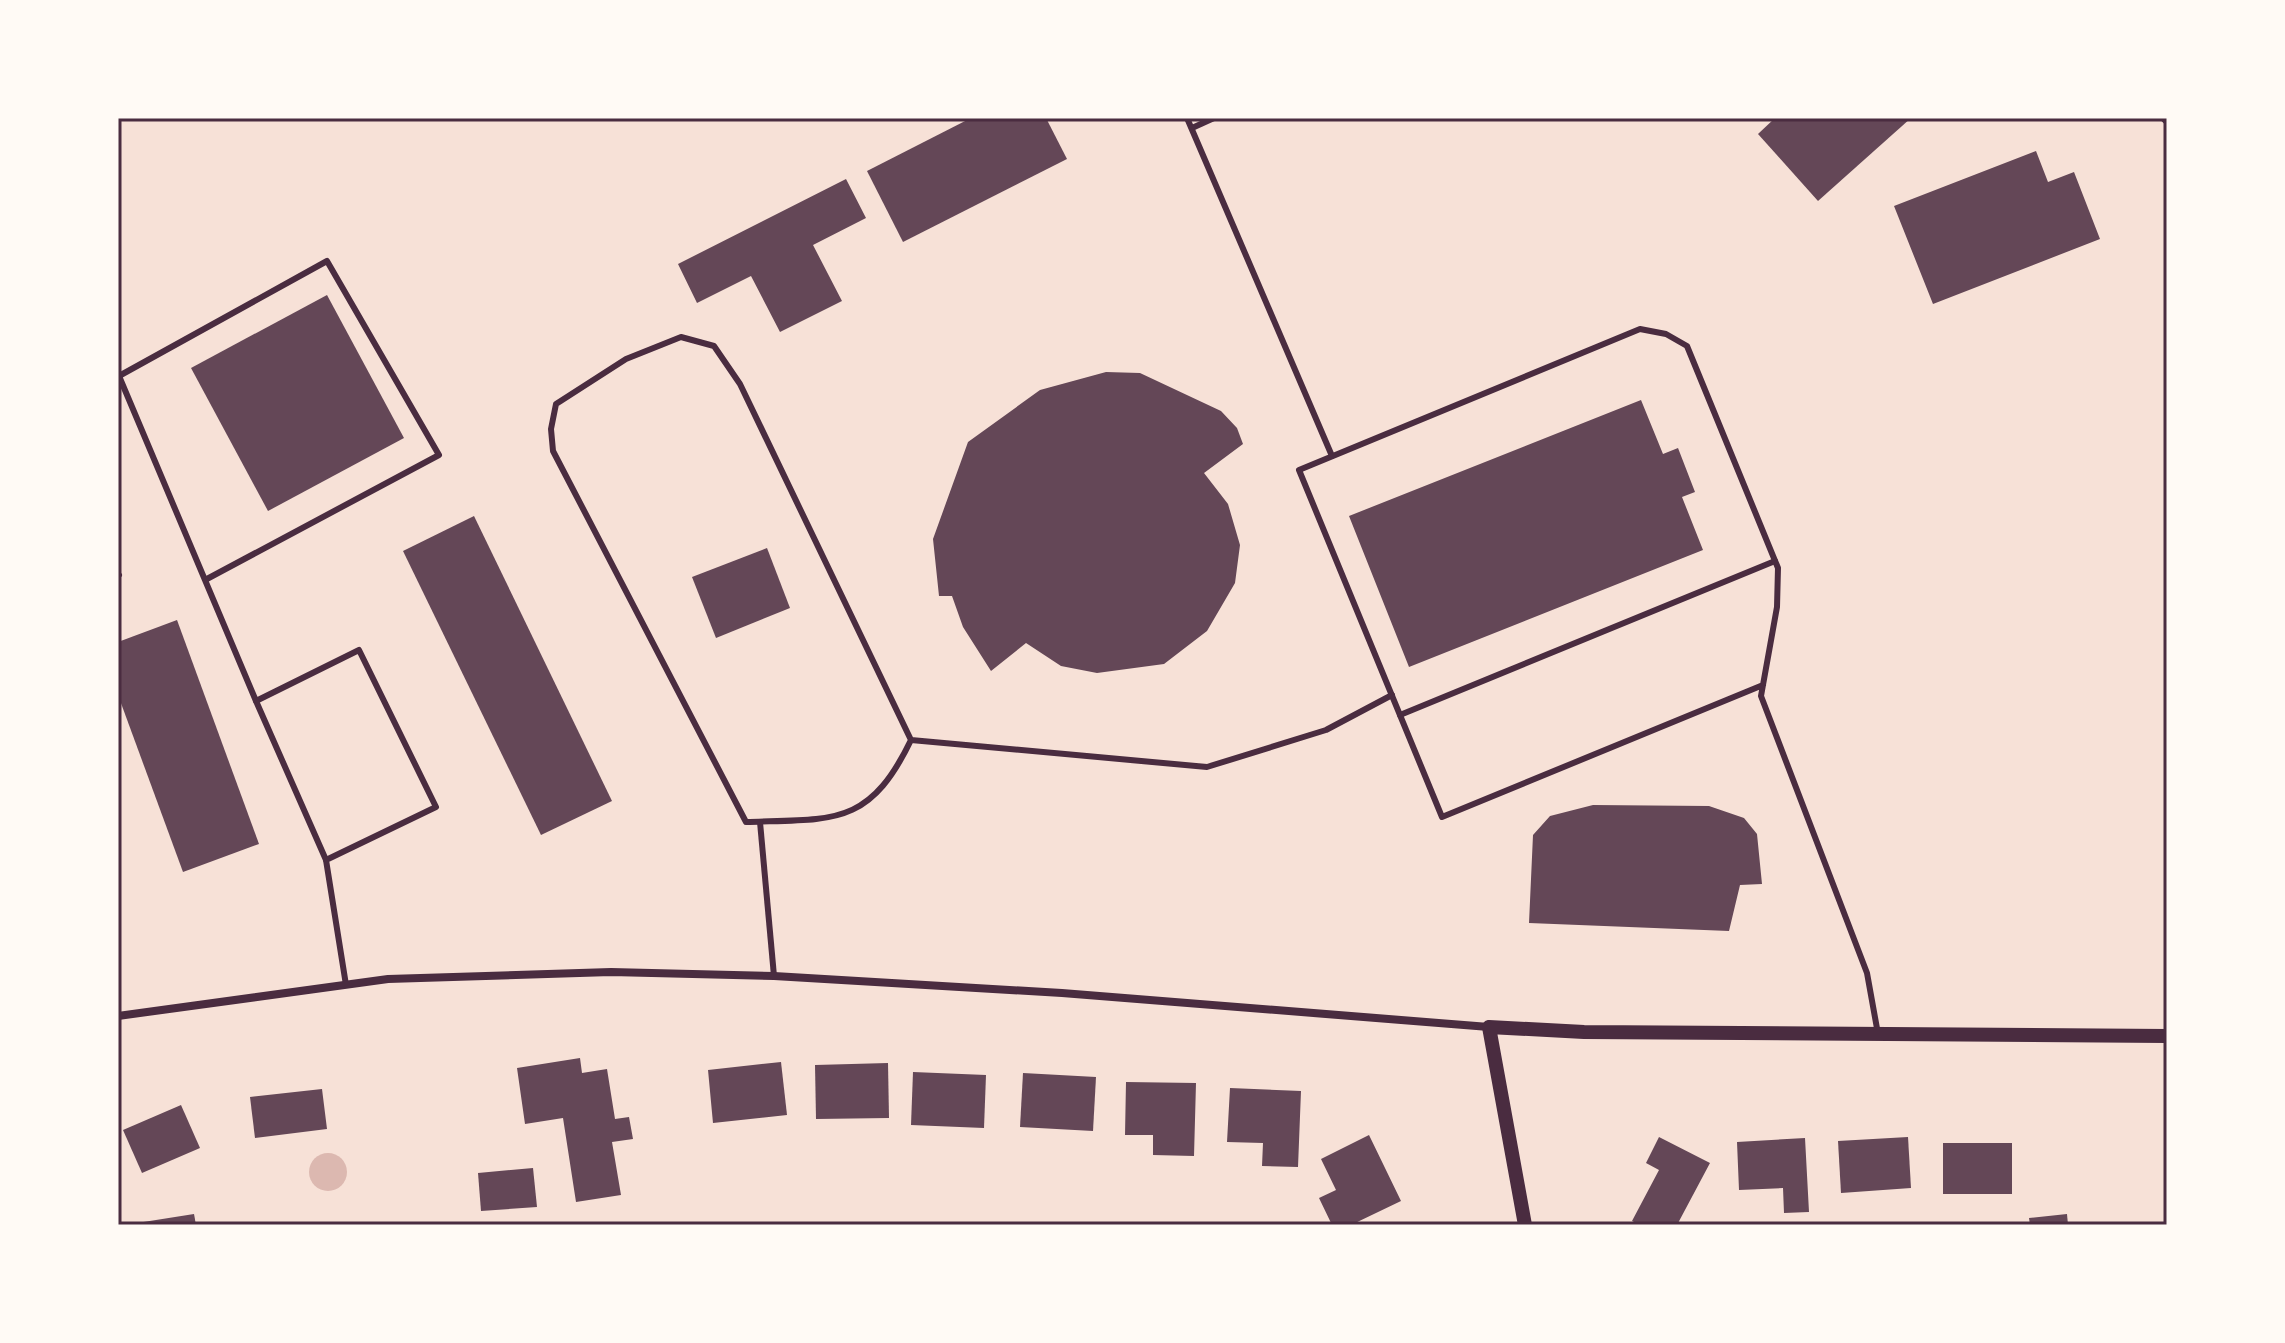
<svg xmlns="http://www.w3.org/2000/svg" width="2285" height="1343" font-family="'Open Sans',sans-serif">
  <style>
    .water { fill: #dcb8b0 }
    .building { fill: #644757 }
    .lines { fill: none; stroke-linecap: round; stroke-linejoin: round }
    .service { stroke: #4a2c40; stroke-width: 6 }
    .minor { stroke: #4a2c40; stroke-width: 8 }
    .tertiary { stroke: #4a2c40; stroke-width: 14 }
    .neatline { fill: none; stroke: #4a2c40; stroke-width: 3 }
  </style>
  <rect width="100%" height="100%" fill="#f7e1d7"/>
  <circle class="water" cx="328" cy="1172" r="19"/>
  <g class="building">
    <polygon points="971,118 1046,118 1067,159 903,242 867,171"/>
    <polygon points="1775,118 1911,118 1818,201 1758,134"/>
    <polygon points="2036,151 2048,182 2074,172 2100,239 1933,304 1894,206"/>
    <polygon points="846,179 866,218 813,245 842,301 780,332 751,276 697,303 678,264"/>
    <polygon points="327,295 404,438 268,511 191,368"/>
    <polygon points="1106,372 1140,373 1221,411 1237,428 1243,444 1204,473 1228,504 1240,545 1235,583 1207,631 1164,664 1097,673 1061,666 1026,643 991,671 963,627 952,596 939,596 933,539 968,442 1040,390"/>
    <polygon points="1641,400 1663,454 1678,448 1695,492 1682,497 1703,550 1409,667 1349,516"/>
    <polygon points="474,516 612,801 541,835 403,551"/>
    <polygon points="767,548 790,608 716,638 692,577"/>
    <polygon points="177,620 259,844 183,872 118,695 118,642"/>
    <polygon points="1593,805 1709,806 1744,818 1757,834 1762,884 1740,885 1729,931 1529,923 1533,835 1550,816"/>
    <polygon points="580,1058 582,1073 607,1069 615,1119 629,1117 633,1139 612,1142 621,1195 576,1202 563,1118 525,1124 517,1068"/>
    <polygon points="781,1062 787,1115 713,1123 708,1070"/>
    <polygon points="888,1063 889,1118 816,1119 815,1065"/>
    <polygon points="913,1072 986,1075 984,1128 911,1125"/>
    <polygon points="1023,1073 1096,1077 1093,1131 1020,1127"/>
    <polygon points="1126,1082 1196,1083 1194,1156 1153,1155 1153,1135 1125,1135"/>
    <polygon points="1230,1088 1301,1091 1298,1167 1262,1166 1263,1143 1227,1142"/>
    <polygon points="322,1089 327,1129 255,1138 250,1097"/>
    <polygon points="181,1105 200,1148 142,1173 123,1130"/>
    <polygon points="1369,1135 1401,1201 1351,1225 1332,1225 1319,1198 1336,1190 1321,1159"/>
    <polygon points="1659,1137 1710,1163 1677,1225 1640,1225 1632,1221 1659,1170 1646,1163"/>
    <polygon points="1908,1137 1911,1188 1841,1193 1838,1141"/>
    <polygon points="1805,1138 1809,1212 1784,1213 1783,1188 1739,1190 1737,1142"/>
    <rect x="1943" y="1143" width="69" height="51"/>
    <polygon points="533,1168 537,1207 481,1211 478,1173"/>
    <polygon points="194,1214 196,1225 137,1225 137,1223"/>
    <polygon points="2067,1214 2068,1225 2030,1225 2029,1218"/>
  </g>
  <g class="lines">
    <g class="service">
      <polyline points="1187,118 1332,456"/>
      <polyline points="1192,128 1214,118"/>
      <polyline points="118,576 119,575"/>
      <polyline points="205,580 439,455 327,261 119,376 256,701 359,650 436,807 326,860 346,985"/>
      <polyline points="1763,685 1442,817 1299,470 1640,329 1666,334 1687,346 1778,568 1777,607 1761,696 1867,973 1878,1034"/>
      <polyline points="256,701 326,860"/>
      <polyline points="1400,715 1775,561"/>
      <path d="M 911,740 L 740,384 L 714,346 L 681,337 L 626,359 L 556,404 L 551,429 L 553,451 L 746,822 C 834,819 869,827 911,740 L 1207,767 L 1326,730 L 1392,695"/>
      <polyline points="760,822 774,976"/>
    </g>
    <g class="minor">
      <polyline points="2164,118 2167,121"/>
      <polyline points="118,1016 388,979 611,972 774,976 1062,993 1489,1027"/>
    </g>
    <polyline class="tertiary" points="1525,1225 1489,1027 1584,1032 2167,1036"/>
  </g>
  <rect width="2285" height="1343" fill="none" stroke="#fffaf5" stroke-width="240"/>
  <rect x="120" y="120" width="2045" height="1103" class="neatline"/>
</svg>
